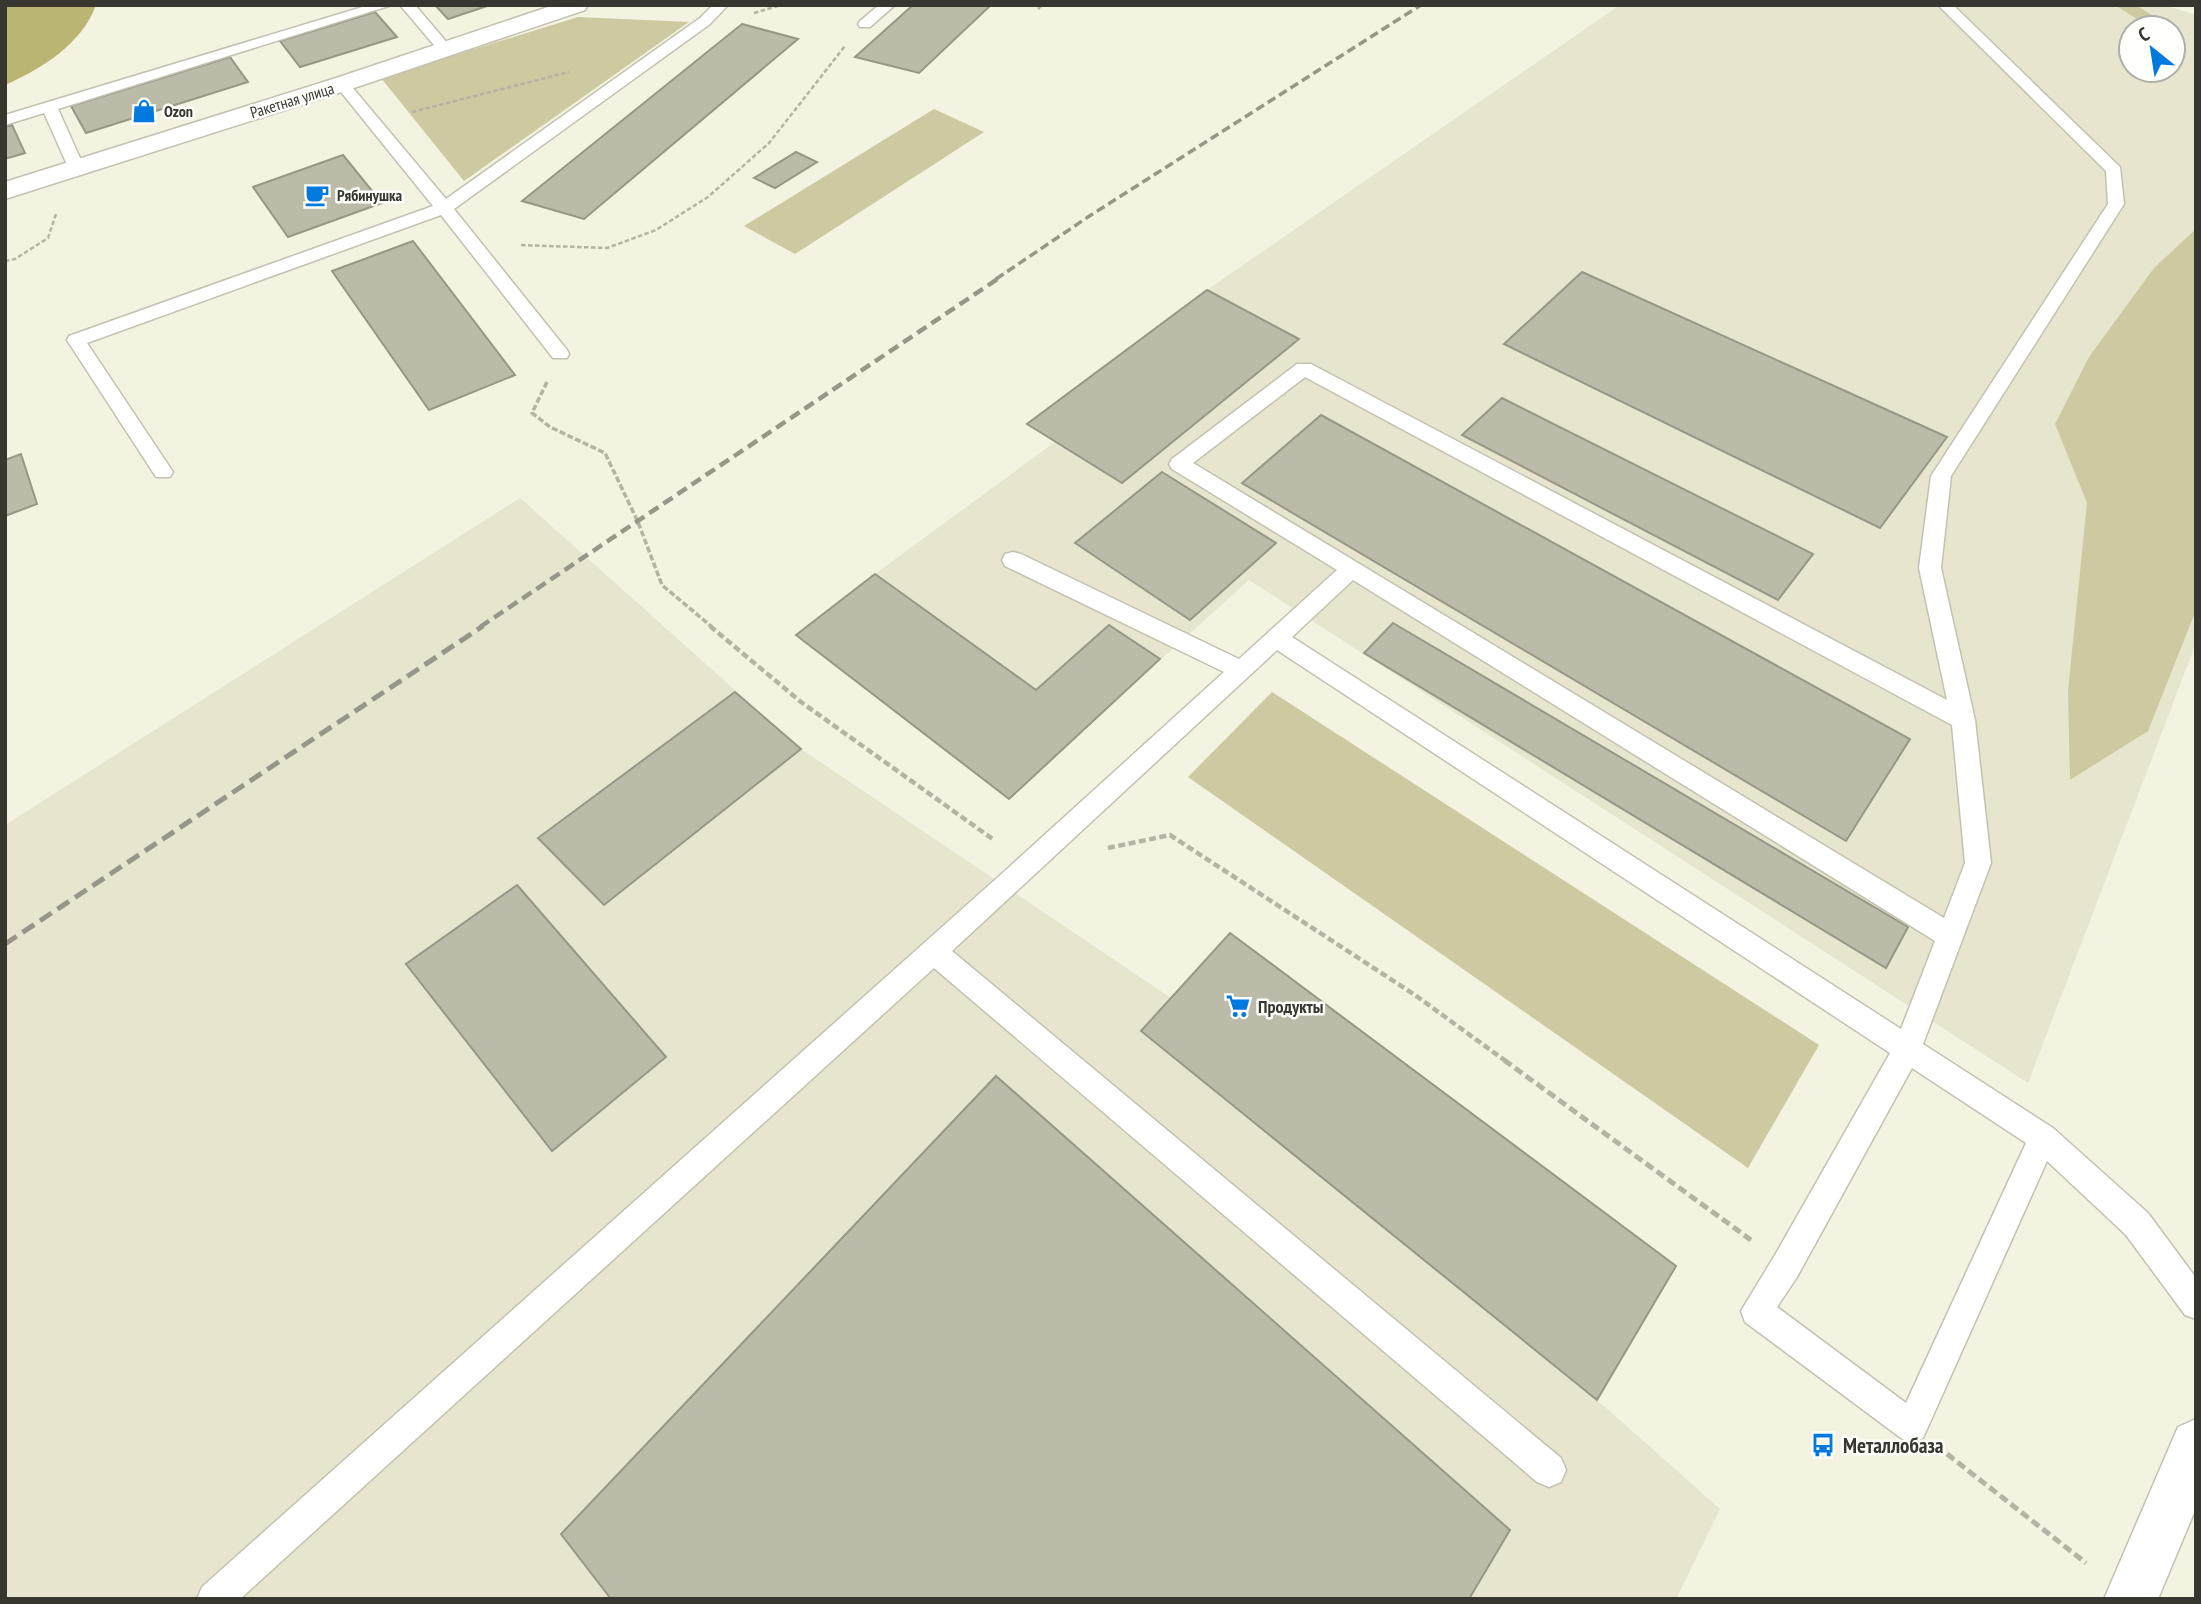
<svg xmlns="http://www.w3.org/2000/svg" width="2201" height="1604" font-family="'PT Sans Narrow',sans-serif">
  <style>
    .built { fill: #e7e5cd; fill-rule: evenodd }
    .green { fill: #cdc9a0 }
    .forest { fill: #bbb573 }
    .building { fill: #bcbba9; stroke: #989686; stroke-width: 2 }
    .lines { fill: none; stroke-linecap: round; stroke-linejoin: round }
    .lane-casing { stroke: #c3c2b0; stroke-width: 3 }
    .street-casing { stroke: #c3c2b0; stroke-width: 3 }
    .path-far3 { stroke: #b4b3a5; stroke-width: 2.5; stroke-dasharray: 4.5 2.5; stroke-linecap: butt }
    .path-far2 { stroke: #b4b3a5; stroke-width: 3.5; stroke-dasharray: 6 2.5; stroke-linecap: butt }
    .path-far1 { stroke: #b4b3a5; stroke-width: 4.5; stroke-dasharray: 7 3.5; stroke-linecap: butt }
    .path { stroke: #b4b3a5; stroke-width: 5; stroke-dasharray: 9 4.5; stroke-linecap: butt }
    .lane { fill: #fff; fill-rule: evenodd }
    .street { fill: #fff; fill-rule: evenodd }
    .rail-far2 { stroke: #979689; stroke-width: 3.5; stroke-dasharray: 9 4.5; stroke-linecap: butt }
    .rail-far1 { stroke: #979689; stroke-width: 4.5; stroke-dasharray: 11 6; stroke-linecap: butt }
    .rail { stroke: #979689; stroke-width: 5; stroke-dasharray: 14 7; stroke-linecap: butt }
    .labels { text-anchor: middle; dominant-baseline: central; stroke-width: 5; stroke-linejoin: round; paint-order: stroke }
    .far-street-label { font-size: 16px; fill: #373730; stroke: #fffffb }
    .far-poi-label { font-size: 16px; font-weight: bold; fill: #373730; stroke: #fffffb; text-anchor: start }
    .poi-label { font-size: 18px; font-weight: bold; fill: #373730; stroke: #fffffb; text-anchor: start }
    .near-poi-label { font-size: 21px; font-weight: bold; fill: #373730; stroke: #fffffb; text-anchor: start }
  </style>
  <rect width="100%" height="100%" fill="#f4f2e0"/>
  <g class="built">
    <path d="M 1620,5 L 2164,5 L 2196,15 L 2196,643 L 2028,1083 L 1249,580 L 1085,728 L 875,574 L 1055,442 L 1027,424 L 1207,290 ZM 2131,28 L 2173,28 L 2173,70 L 2131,70 Z"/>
    <polygon points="520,498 801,749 1171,998 1141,1032 1597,1400 1720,1509 1676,1599 5,1599 5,825"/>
  </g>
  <g class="green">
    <polygon points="2115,5 2136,5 2172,28 2151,28"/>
    <polygon points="578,17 689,22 464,181 381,78"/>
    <polygon points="934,109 984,132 795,254 744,226"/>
    <polygon points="2196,229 2196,610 2148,731 2070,780 2068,691 2087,503 2055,424 2089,357 2154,268"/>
    <polygon points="1272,692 1819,1045 1748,1168 1188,777"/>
  </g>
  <path class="forest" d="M 5,5 L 96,5 C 82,44 41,69 5,85 Z"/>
  <g class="building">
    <polygon points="435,5 490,5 448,19"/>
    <polygon points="913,5 991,5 919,73 855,57"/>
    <polygon points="375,12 397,37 300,67 280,41"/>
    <polygon points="742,24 798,39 584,219 522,201"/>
    <polygon points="230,57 248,82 86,133 71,106"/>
    <polygon points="12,125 25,153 5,159 5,127"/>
    <polygon points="796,152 817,162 775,188 754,178"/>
    <polygon points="343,155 382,203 288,237 253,187"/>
    <polygon points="413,241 515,375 429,410 332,271"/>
    <polygon points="1582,272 1947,437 1880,528 1504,344"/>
    <polygon points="1207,290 1299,339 1122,483 1027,424"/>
    <polygon points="1502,398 1813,554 1778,600 1462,435"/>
    <polygon points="1321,415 1910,739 1846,841 1242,483"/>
    <polygon points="21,454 37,504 5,516 5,460"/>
    <polygon points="1162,472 1276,543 1190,620 1075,543"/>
    <polygon points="875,574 1036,690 1109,625 1160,659 1009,799 796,635"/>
    <polygon points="1393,623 1908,927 1886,968 1364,653"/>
    <polygon points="735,692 801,749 604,905 538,838"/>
    <polygon points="517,885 666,1057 552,1151 406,964"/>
    <polygon points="1230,933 1676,1266 1597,1400 1141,1031"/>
    <polygon points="996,1076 1510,1530 1469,1599 611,1599 561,1534"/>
  </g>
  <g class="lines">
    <g class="lane-casing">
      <g id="lane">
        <polygon points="369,5 392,5 58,109 85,169 83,172 77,174 69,169 44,113 5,125 5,115"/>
        <polygon points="400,5 415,5 449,45 451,48 449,51 439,51"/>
        <polygon points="713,5 728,5 710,24 454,209 567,350 569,354 567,358 553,358 441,215 87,343 173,472 170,477 156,477 67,340 69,336 433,206 337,87 334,84 337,81 347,81 446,199 700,18"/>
        <polygon points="879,5 895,5 870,27 860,27 858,24 860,21"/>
        <path d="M 1938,5 L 1953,5 L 2120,167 L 2124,204 L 1951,476 L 1941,568 L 1975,720 L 1991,863 L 1923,1044 L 2053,1128 L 2148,1213 L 2196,1278 L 2196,1319 L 2185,1315 L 2126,1235 L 2047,1161 L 1923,1438 L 1912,1443 L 1901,1438 L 1745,1322 L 1741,1311 L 1775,1255 L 1890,1053 L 1277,650 L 952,951 L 1561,1458 L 1566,1470 L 1561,1482 L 1549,1487 L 1537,1482 L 934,968 L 240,1599 L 197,1599 L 202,1587 L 997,878 L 1224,672 L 1005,566 L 1002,560 L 1005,554 L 1013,552 L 1021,554 L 1239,659 L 1337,570 L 1172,469 L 1169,464 L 1172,459 L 1297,364 L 1311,364 L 1947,700 L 1919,568 L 1931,476 L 2108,204 L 2106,171 ZM 1305,377 L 1952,725 L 1965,863 L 1944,918 L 1193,463 ZM 1353,580 L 1935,941 L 1901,1029 L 1292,637 ZM 1912,1068 L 2026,1143 L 1906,1403 L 1777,1307 L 1797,1277 Z"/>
      </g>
    </g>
    <g class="street-casing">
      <g id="street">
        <polygon points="554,5 588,5 585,10 351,89 5,199 5,182 333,79"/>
        <polygon points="2196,1419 2196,1508 2158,1599 2104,1599 2178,1427"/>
      </g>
    </g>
    <g class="path-far3">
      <polyline points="1038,9 1042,5"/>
      <polyline points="754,13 781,5"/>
      <polyline points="412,112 569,72"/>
      <polyline points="521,245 607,248 656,230 708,197 769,143 845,46"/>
      <polyline points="5,261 15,259 48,238 56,214"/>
    </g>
    <polyline class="path-far2" points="547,382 532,413 550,427 605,453 638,522 662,585 712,627"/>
    <g class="path-far1">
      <polyline points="710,626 801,702 994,840"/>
      <polyline points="1108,848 1170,835 1415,995 1507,1062"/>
    </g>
    <g class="path">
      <polyline points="1504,1060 1751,1240"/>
      <polyline points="1947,1454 2086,1563"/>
    </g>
    <use href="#lane" class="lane"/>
    <use href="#street" class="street"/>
    <polyline class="rail-far2" points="996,279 1091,215 1421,5"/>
    <polyline class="rail-far1" points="480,627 999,278"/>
    <polyline class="rail" points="5,944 483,626"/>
  </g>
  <defs>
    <g id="shop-bare" transform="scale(1.89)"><path d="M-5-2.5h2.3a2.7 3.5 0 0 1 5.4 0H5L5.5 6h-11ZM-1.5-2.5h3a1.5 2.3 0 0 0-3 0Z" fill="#0179df" stroke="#fffffb" stroke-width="2.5" paint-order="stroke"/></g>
    <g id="cafe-bare" transform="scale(1.89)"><path d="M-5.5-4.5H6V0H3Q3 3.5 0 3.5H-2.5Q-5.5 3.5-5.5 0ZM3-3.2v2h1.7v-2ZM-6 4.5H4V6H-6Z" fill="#0179df" stroke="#fffffb" stroke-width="2.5" paint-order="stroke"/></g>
    <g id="supermarket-bare" transform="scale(1.89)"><path d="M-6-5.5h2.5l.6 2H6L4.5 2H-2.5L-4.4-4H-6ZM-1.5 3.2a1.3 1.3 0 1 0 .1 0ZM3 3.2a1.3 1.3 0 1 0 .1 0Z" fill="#0179df" stroke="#fffffb" stroke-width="2.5" paint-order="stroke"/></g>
    <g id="bus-bare" transform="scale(1.89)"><path d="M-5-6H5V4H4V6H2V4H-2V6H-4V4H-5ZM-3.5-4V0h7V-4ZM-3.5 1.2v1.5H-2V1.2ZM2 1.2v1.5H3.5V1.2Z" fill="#0179df" stroke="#fffffb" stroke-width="2.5" paint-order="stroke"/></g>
  </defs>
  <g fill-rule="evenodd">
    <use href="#shop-bare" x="144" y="111"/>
    <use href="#cafe-bare" x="317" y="195"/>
    <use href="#supermarket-bare" x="1238" y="1006"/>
    <use href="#bus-bare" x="1823" y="1445"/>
  </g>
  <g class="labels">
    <g class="far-street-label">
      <text transform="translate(292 100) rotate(-17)">Ракетная улица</text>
    </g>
    <g class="far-poi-label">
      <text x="164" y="111">Ozon</text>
      <text x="337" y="195">Рябинушка</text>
    </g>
    <g class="poi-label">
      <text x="1258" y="1006">Продукты</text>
    </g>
    <g class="near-poi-label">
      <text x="1843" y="1445">Металлобаза</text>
    </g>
  </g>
  <rect width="2201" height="1604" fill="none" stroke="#373730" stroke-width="14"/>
  <g transform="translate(2152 49) rotate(330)"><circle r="33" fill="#fffffb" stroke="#afafaa" stroke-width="2"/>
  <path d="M0-5L12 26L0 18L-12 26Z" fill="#0179df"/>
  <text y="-10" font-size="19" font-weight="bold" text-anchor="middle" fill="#373730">С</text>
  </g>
</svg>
